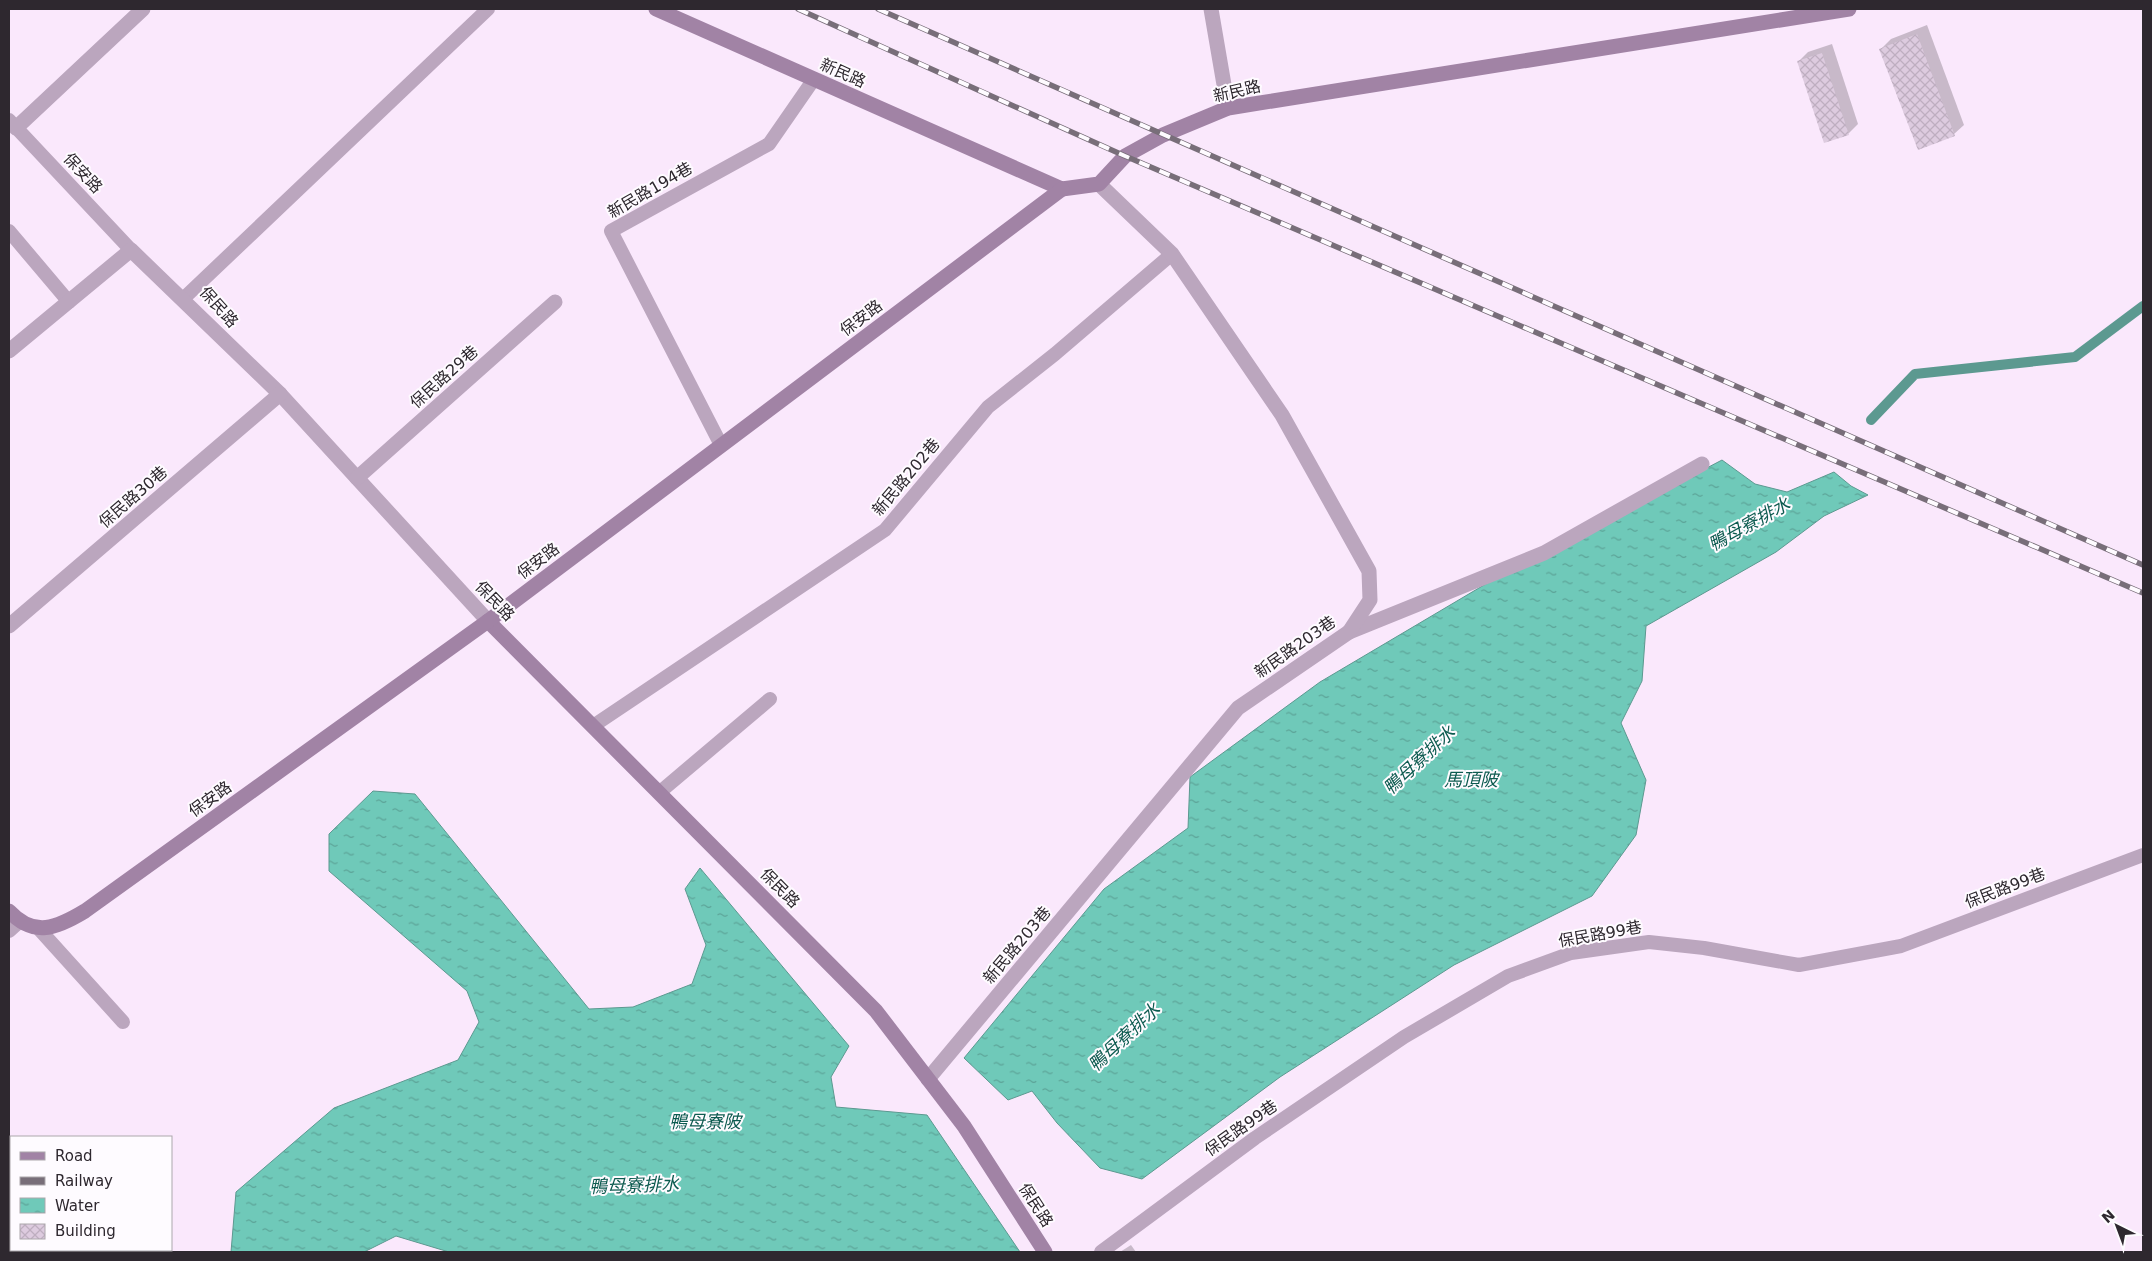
<svg xmlns="http://www.w3.org/2000/svg" width="2152" height="1261" font-family="'DejaVu Sans','Noto Sans TC',sans-serif">
  <style>
    .water { fill: url(#water-ripples); stroke: #5c9990 }
    .shadow { fill: #0003 }
    .lines { fill: none; stroke-linecap: round; stroke-linejoin: round }
    .stream { stroke: #5c9990; stroke-width: 10 }
    .building { fill: url(#building-cross-hatch) }
    .lane { stroke: #bba6be; stroke-width: 14 }
    .street { stroke: #bba6be; stroke-width: 15 }
    .secondary { stroke: #a183a5; stroke-width: 15 }
    .rail-casing { stroke: #786e79; stroke-width: 5.5 }
    .rail { stroke: #fefbff; stroke-width: 4; stroke-dasharray: 11; stroke-linecap: butt }
    .labels { text-anchor: middle; dominant-baseline: central; stroke-width: 4; stroke-linejoin: round; paint-order: stroke }
    .street-label { font-size: 16px; fill: #2e282f; stroke: #fefbff }
    .water-label { font-size: 18px; font-style: italic; fill: #0d5b50; stroke: #fefbff }
  </style>
  <defs>
    <pattern id="water-ripples" width="26" height="14" patternUnits="userSpaceOnUse" patternTransform="scale(1.25)"><rect width="26" height="14" fill="#6fc9b9"/><path d="M2 4q2-2 4 0t4 0M15 11q2-2 4 0t4 0" fill="none" stroke="#5ca397"/></pattern>
    <pattern id="building-cross-hatch" width="8" height="8" patternUnits="userSpaceOnUse" patternTransform="scale(1.25)"><rect width="8" height="8" fill="#ddcbdf"/><path d="M0 0l8 8M0 8l8-8" fill="none" stroke="#beaec0"/></pattern>
  </defs>
  <rect width="100%" height="100%" fill="#fae8fc"/>
  <g class="water">
    <polygon points="1722,460 1755,484 1787,492 1834,472 1851,486 1868,495 1824,516 1776,552 1646,626 1642,681 1621,723 1646,780 1636,835 1592,896 1454,965 1280,1077 1142,1179 1100,1168 1057,1123 1032,1091 1008,1100 964,1058 1104,889 1188,828 1190,777 1320,682 1484,585"/>
    <polygon points="373,791 415,794 589,1009 633,1007 692,984 706,945 685,889 700,868 849,1046 831,1077 836,1107 927,1115 1020,1252 449,1252 396,1236 364,1252 231,1252 236,1192 334,1108 458,1060 479,1022 467,991 329,871 329,834"/>
  </g>
  <g class="shadow">
    <polygon points="1927,25 1964,125 1954,134 1881,49 1891,39"/>
    <polygon points="1832,44 1858,124 1848,134 1798,62 1808,52"/>
    <polygon points="1131,1245 1136,1252 1120,1252"/>
  </g>
  <g class="lines">
    <polyline class="stream" points="1871,420 1915,374 2075,357 2143,306"/>
  </g>
  <g class="building">
    <polygon points="1917,34 1955,136 1918,150 1879,49"/>
    <polygon points="1822,53 1849,135 1824,143 1797,61"/>
  </g>
  <g class="lines">
    <g class="lane">
      <polyline points="9,120 131,250"/>
      <polyline points="9,231 69,302"/>
      <polyline points="183,299 488,9"/>
      <polyline points="721,445 611,231 769,144 814,79"/>
      <polyline points="593,726 885,530 988,407 1055,354 1172,254"/>
      <polyline points="660,792 770,699"/>
      <polyline points="39,929 123,1022"/>
      <polyline points="9,931 19,922"/>
      <polyline points="1101,1252 1255,1138 1404,1037 1508,976 1571,953 1649,942 1704,948 1799,965 1901,946 2143,855"/>
    </g>
    <g class="street">
      <polyline points="1211,9 1228,108"/>
      <polyline points="16,128 143,9"/>
      <polyline points="9,351 131,250 280,394 488,621"/>
      <polyline points="357,478 555,302"/>
      <polyline points="9,626 280,394"/>
      <polyline points="1349,632 1544,553 1702,464"/>
      <polyline points="928,1079 1238,708 1349,632 1370,600 1369,571 1282,415 1172,254 1099,184"/>
    </g>
    <g class="secondary">
      <polyline points="656,9 1062,189 1099,184 1125,156 1163,135 1228,108 1849,9"/>
      <polyline points="488,621 876,1011 964,1126 1045,1252"/>
      <path d="M 9,911 C 34,938 57,928 85,911 L 488,621 L 1062,189"/>
    </g>
    <g class="rail-casing">
      <g id="rail">
        <polyline points="798,9 1125,156 2143,593"/>
        <polyline points="878,9 2143,565"/>
      </g>
    </g>
    <use href="#rail" class="rail"/>
  </g>
  <g class="labels">
    <g class="street-label">
      <text transform="translate(843 73) rotate(24)">新民路</text>
      <text transform="translate(1237 91) rotate(-13)">新民路</text>
      <text transform="translate(83 173) rotate(47)">保安路</text>
      <text transform="translate(650 190) rotate(-30)">新民路194巷</text>
      <text transform="translate(219 307) rotate(48)">保民路</text>
      <text transform="translate(861 318) rotate(-37)">保安路</text>
      <text transform="translate(444 377) rotate(-42)">保民路29巷</text>
      <text transform="translate(906 477) rotate(-50)">新民路202巷</text>
      <text transform="translate(133 497) rotate(-41)">保民路30巷</text>
      <text transform="translate(538 561) rotate(-37)">保安路</text>
      <text transform="translate(495 601) rotate(46)">保民路</text>
      <text transform="translate(1295 647) rotate(-35)">新民路203巷</text>
      <text transform="translate(210 799) rotate(-36)">保安路</text>
      <text transform="translate(780 888) rotate(45)">保民路</text>
      <text transform="translate(2005 888) rotate(-21)">保民路99巷</text>
      <text transform="translate(1600 934) rotate(-10)">保民路99巷</text>
      <text transform="translate(1017 945) rotate(-50)">新民路203巷</text>
      <text transform="translate(1241 1128) rotate(-35)">保民路99巷</text>
      <text transform="translate(1036 1205) rotate(57)">保民路</text>
    </g>
    <g class="water-label">
      <text transform="translate(1749 524) rotate(-29)">鴨母寮排水</text>
      <text transform="translate(1419 760) rotate(-43)">鴨母寮排水</text>
      <text x="1471" y="779">馬頂陂</text>
      <text transform="translate(1124 1037) rotate(-43)">鴨母寮排水</text>
      <text x="705" y="1121">鴨母寮陂</text>
      <text transform="translate(634 1185) rotate(-2)">鴨母寮排水</text>
    </g>
  </g>
  <rect width="2152" height="1261" fill="none" stroke="#2e282f" stroke-width="20"/>
  <rect x="10" y="1136" width="162" height="115" fill="#fefbff" stroke="#aba7ac"/>
  <rect x="20" y="1152" width="25" height="8" fill="#a183a5" stroke="#aba7ac"/>
  <text x="55" y="1161" font-size="15" fill="#2e282f">Road</text>
  <rect x="20" y="1177" width="25" height="8" fill="#786e79" stroke="#aba7ac"/>
  <text x="55" y="1186" font-size="15" fill="#2e282f">Railway</text>
  <rect x="20" y="1198" width="25" height="15" fill="url(#water-ripples)" stroke="#aba7ac"/>
  <text x="55" y="1211" font-size="15" fill="#2e282f">Water</text>
  <rect x="20" y="1224" width="25" height="15" fill="url(#building-cross-hatch)" stroke="#aba7ac"/>
  <text x="55" y="1236" font-size="15" fill="#2e282f">Building</text>
  <g transform="translate(2117 1226) rotate(318)" stroke="#fefbff" stroke-width="4" paint-order="stroke">
  <path d="M0-4L9 19L0 12L-9 19Z" fill="#2e282f"/>
  <text y="-8" font-size="14" font-weight="bold" text-anchor="middle" fill="#2e282f">N</text>
  </g>
</svg>
